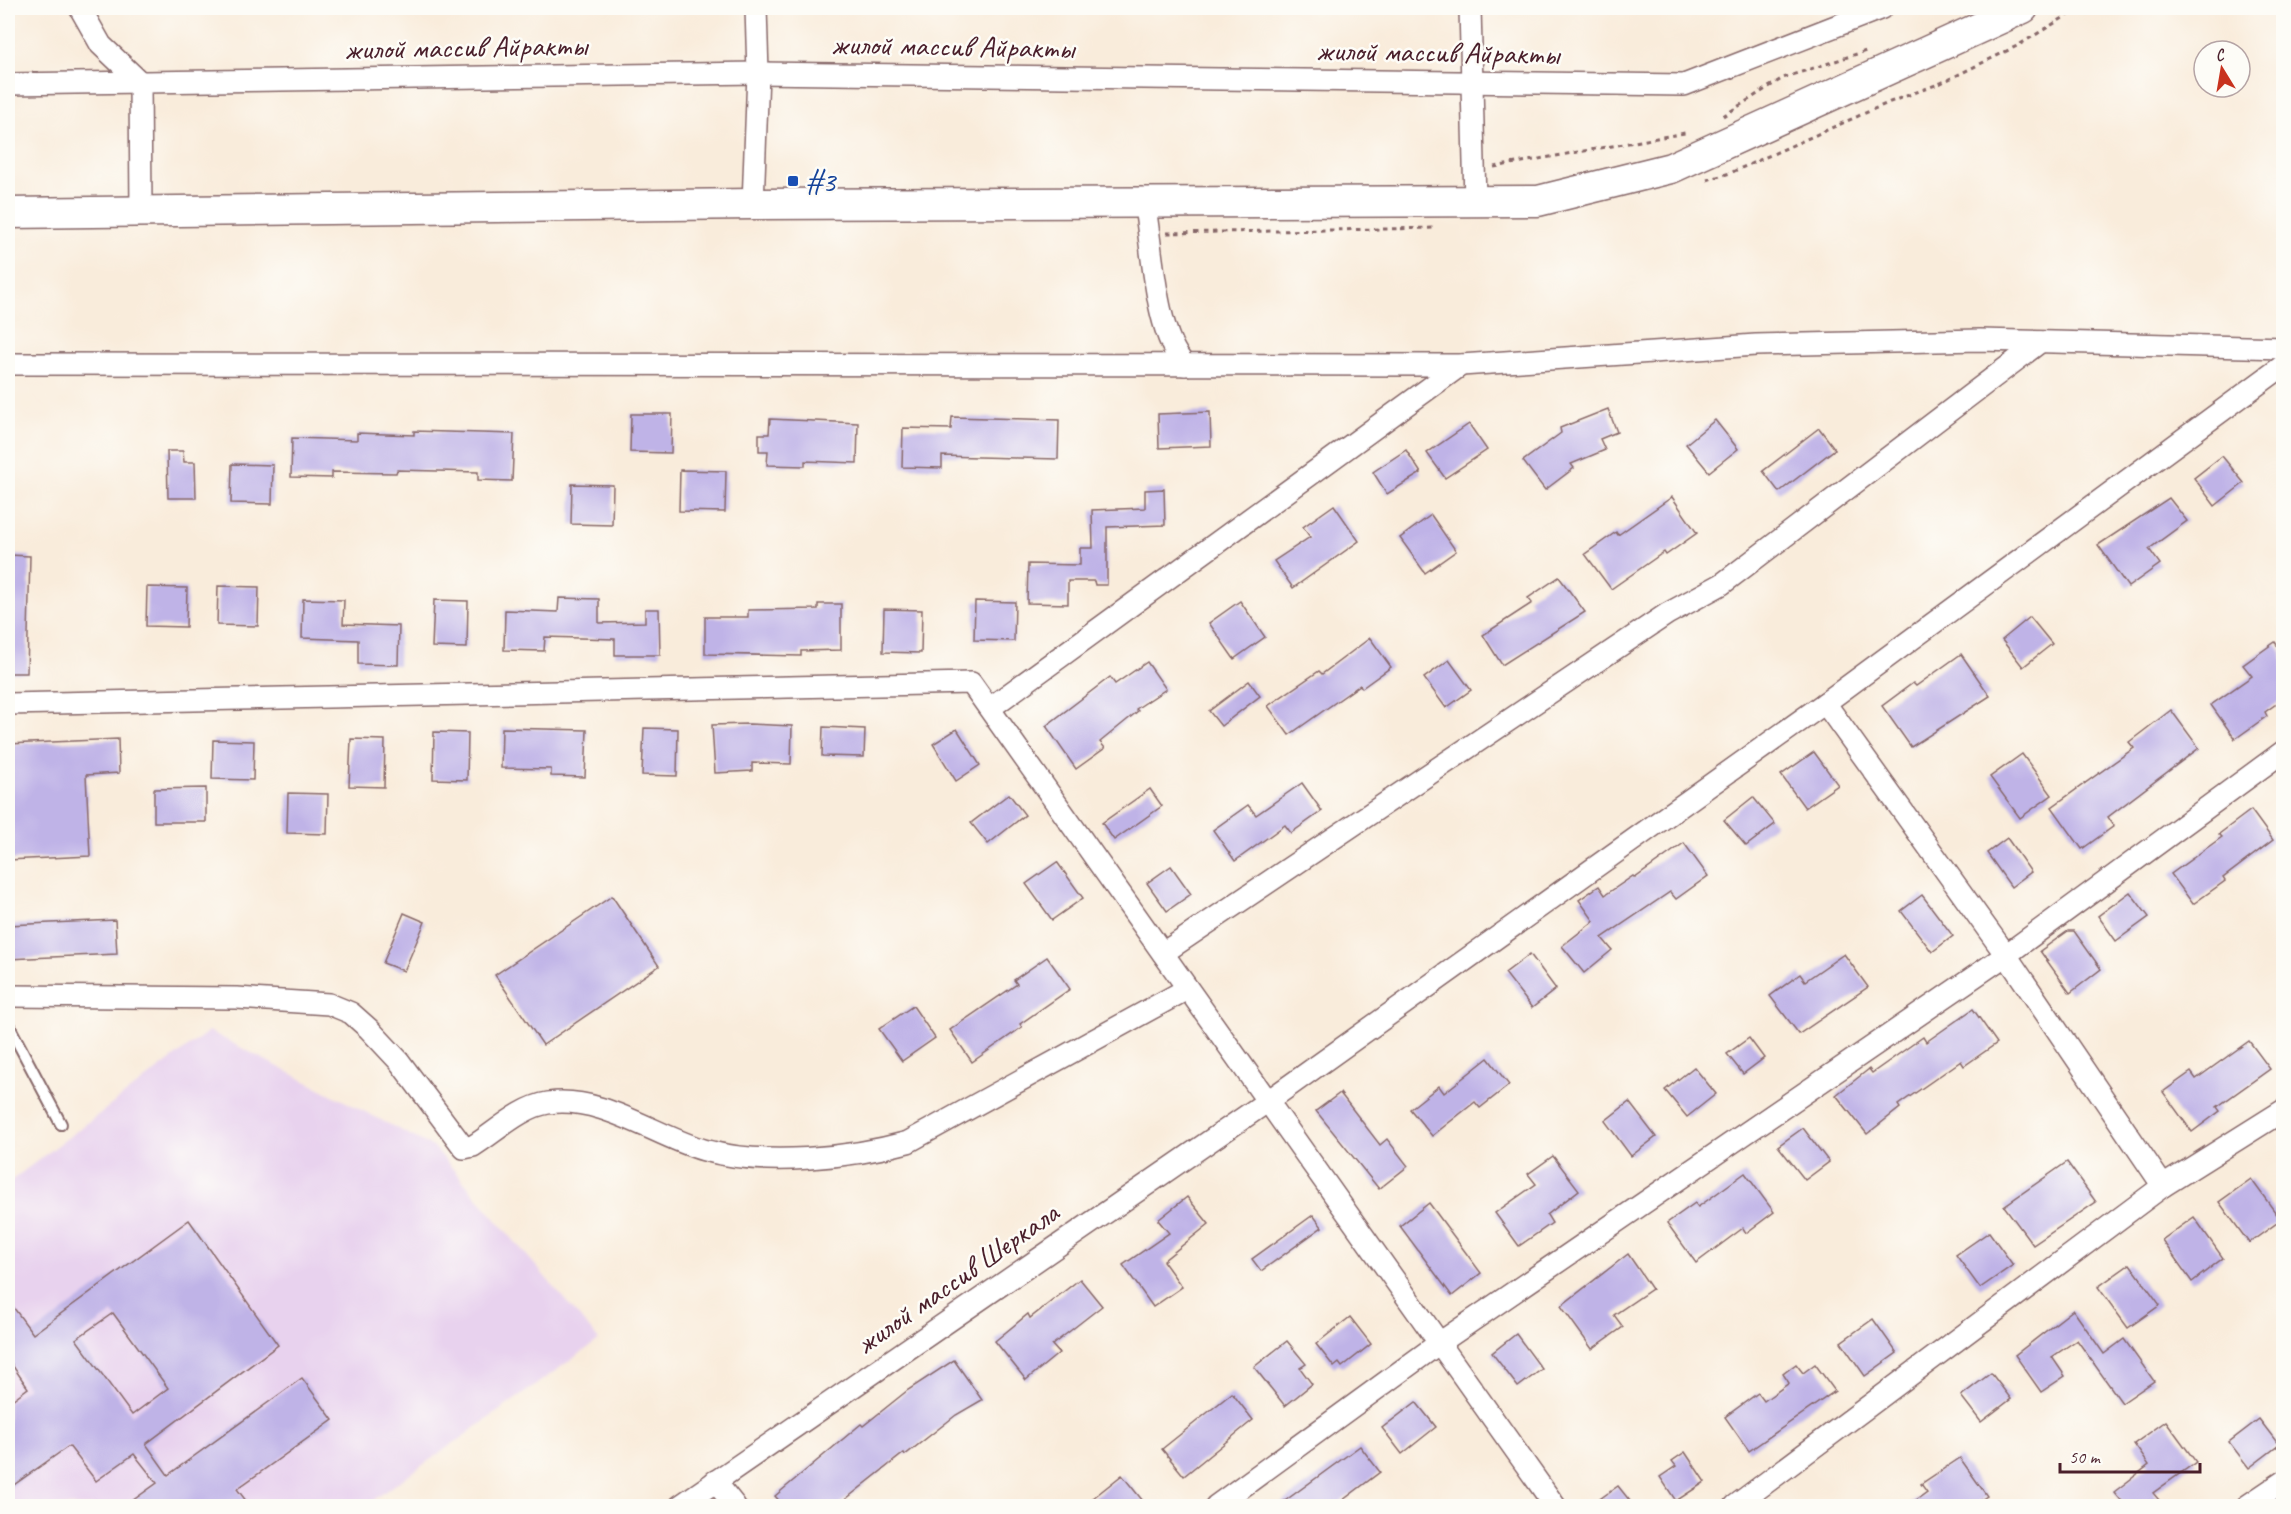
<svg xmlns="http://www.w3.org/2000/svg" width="2291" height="1514" font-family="Caveat,sans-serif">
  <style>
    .built { fill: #e8d2ee }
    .building { fill: #bfb3e7; fill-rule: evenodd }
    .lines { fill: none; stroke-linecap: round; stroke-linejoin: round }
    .service-casing { stroke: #876769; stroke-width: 14 }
    .minor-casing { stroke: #876769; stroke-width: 24 }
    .secondary-casing { stroke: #876769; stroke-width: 33 }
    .path { stroke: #876769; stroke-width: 3; stroke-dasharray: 4.5 4.5; stroke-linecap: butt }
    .service { stroke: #fff; stroke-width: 10 }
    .minor { stroke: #fff; stroke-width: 21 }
    .secondary { stroke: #fff; stroke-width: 30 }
    .transit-dot { fill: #1a4fb4; stroke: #fdfcf7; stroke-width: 2 }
    .labels { text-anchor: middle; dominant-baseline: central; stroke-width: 5; stroke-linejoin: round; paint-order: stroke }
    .street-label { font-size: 30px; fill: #4a1f2b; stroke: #fdfcf7 }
    .transit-label { font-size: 30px; fill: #164399; stroke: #fdfcf7; text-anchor: start }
  </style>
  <rect width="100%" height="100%" fill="#fdfcf7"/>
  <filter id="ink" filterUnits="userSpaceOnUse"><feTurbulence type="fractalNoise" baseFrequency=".0167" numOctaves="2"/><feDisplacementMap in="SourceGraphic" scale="12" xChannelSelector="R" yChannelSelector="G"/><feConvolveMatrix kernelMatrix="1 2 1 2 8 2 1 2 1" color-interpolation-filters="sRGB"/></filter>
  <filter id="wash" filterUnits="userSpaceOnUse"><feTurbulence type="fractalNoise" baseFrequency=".008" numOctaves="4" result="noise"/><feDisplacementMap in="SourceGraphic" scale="24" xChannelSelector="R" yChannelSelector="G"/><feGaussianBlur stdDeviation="1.35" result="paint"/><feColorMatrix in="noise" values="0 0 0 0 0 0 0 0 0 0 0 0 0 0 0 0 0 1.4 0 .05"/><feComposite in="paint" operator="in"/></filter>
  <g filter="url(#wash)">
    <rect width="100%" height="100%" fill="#f9ecdb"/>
    <polygon class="built" points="209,1031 435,1148 599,1340 365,1506 8,1506 8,1183"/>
    <g id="blocks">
      <g class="building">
        <polygon points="1608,409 1617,432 1600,439 1605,450 1571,464 1574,468 1545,490 1523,461 1561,433 1560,428"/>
        <polygon points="1210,412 1211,446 1159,448 1158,414"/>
        <polygon points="631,414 672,414 671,453 630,452"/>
        <polygon points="952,417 1059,420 1058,459 942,456 942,468 902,467 903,428 951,429"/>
        <polygon points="770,419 858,423 857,463 805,461 805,466 767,465 768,451 759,451 759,434 769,434"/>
        <polygon points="1715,420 1738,449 1709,472 1686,444"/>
        <polygon points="1469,424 1487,450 1445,478 1427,453"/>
        <polygon points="1819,428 1835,449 1779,492 1763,471"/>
        <polygon points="414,431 514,434 512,481 478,480 478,472 397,470 396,473 332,472 332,478 291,477 292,438 357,440 357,433 414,435"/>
        <polygon points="1406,450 1421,473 1387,494 1373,472"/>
        <polygon points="167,451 183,451 184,462 195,462 196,498 168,498"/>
        <polygon points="2222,456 2244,483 2215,506 2194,478"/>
        <polygon points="232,464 273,465 272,504 231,503"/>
        <polygon points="680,470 726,471 725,512 679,511"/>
        <polygon points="572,484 613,485 612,525 571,524"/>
        <polygon points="1164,489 1165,525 1107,527 1107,585 1095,585 1094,581 1068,581 1068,604 1027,603 1028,564 1080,565 1080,548 1093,548 1092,510 1145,508 1145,490"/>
        <polygon points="1672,497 1697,533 1666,555 1664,552 1611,589 1585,554 1616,532 1618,535"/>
        <polygon points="2169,498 2187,521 2149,549 2160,564 2128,587 2098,545"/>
        <polygon points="1334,505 1359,541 1293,588 1274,561 1310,537 1303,527"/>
        <polygon points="1431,515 1456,551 1425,573 1400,538"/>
        <polygon points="8,555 30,556 27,673 8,673"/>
        <polygon points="1559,577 1585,612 1502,665 1483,635 1532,603 1528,598"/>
        <polygon points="218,586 259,587 258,626 217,625"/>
        <polygon points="147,587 187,588 186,627 146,626"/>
        <polygon points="559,598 599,599 599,623 645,622 645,609 659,609 660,655 615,655 615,639 545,637 544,651 504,650 505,610 558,612"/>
        <polygon points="303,599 344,600 343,624 399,626 398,665 358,664 358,640 302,638"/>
        <polygon points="434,600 468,601 467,648 432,647"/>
        <polygon points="975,601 1015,602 1014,641 974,640"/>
        <polygon points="1240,601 1265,637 1234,659 1209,623"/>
        <polygon points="818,604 841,604 841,650 801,651 801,656 705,654 705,617 748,617 748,610 818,609"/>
        <polygon points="884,609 922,610 921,653 883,652"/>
        <polygon points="2030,617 2052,644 2023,667 2002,640"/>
        <polygon points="1370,638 1391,667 1362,688 1360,685 1289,735 1268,706 1319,671 1322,674"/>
        <polygon points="2275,642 2283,654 2283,699 2265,712 2267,716 2235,739 2211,705 2252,676 2243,665"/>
        <polygon points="1961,654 1990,696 1911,747 1882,706 1913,683 1916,686"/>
        <polygon points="1449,660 1471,690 1446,708 1424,678"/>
        <polygon points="1147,662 1166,689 1136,709 1138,711 1100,742 1105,748 1076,769 1046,726 1110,677 1115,684"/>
        <polygon points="1249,681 1260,696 1221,726 1209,711"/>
        <polygon points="2171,710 2199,748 2108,817 2114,826 2082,849 2052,807 2134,748 2129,742"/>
        <polygon points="749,724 792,726 791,764 752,763 752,771 715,773 712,725"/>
        <polygon points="823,727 865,729 864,757 822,756"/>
        <polygon points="502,728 587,730 585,777 551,776 551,769 501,768"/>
        <polygon points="644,728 678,729 677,776 642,775"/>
        <polygon points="957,729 980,765 956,781 933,744"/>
        <polygon points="434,732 468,733 467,780 433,779"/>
        <polygon points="118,739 119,773 86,775 90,856 8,860 8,744"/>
        <polygon points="351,739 385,740 384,787 349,786"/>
        <polygon points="213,740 254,741 253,780 212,779"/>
        <polygon points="1814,752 1838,785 1805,808 1781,775"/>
        <polygon points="2022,754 2052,795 2020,818 1990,777"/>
        <polygon points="1302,783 1322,811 1291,833 1285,825 1235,861 1213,830 1248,805 1256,815"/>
        <polygon points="206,788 206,822 154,822 154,789"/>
        <polygon points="1150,789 1162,806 1114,840 1102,823"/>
        <polygon points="288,793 328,794 327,834 287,833"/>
        <polygon points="1009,794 1025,815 988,844 971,823"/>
        <polygon points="1753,797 1775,824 1746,846 1724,820"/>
        <polygon points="2251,810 2273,840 2223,878 2225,881 2193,904 2171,874 2222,837 2219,834"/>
        <polygon points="2007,838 2031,872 2011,887 1987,853"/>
        <polygon points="1684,843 1708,876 1676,899 1670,892 1602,938 1612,950 1584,973 1562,946 1594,921 1579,900 1599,886 1605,895 1633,876 1635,878"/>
        <polygon points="1057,862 1083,898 1052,920 1026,884"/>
        <polygon points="1171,866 1191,894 1167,911 1147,883"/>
        <polygon points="2130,892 2149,917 2116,941 2098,916"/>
        <polygon points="1922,895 1953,936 1932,952 1901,911"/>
        <polygon points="612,896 659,966 543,1045 495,975"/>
        <polygon points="404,913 425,922 404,971 383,963"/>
        <polygon points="115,920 117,954 8,959 8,925"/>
        <polygon points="2068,931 2074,931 2101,969 2070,993 2040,951"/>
        <polygon points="1530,954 1556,989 1532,1008 1505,973"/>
        <polygon points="1844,954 1868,987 1799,1034 1770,996 1800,974 1805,981"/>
        <polygon points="1047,957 1070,989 1020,1024 1022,1027 972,1062 950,1030 1017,984 1014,980"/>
        <polygon points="913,1006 935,1038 902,1061 879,1029"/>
        <polygon points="1973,1009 1997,1043 1964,1066 1961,1061 1898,1105 1900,1108 1867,1134 1836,1095 1869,1069 1872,1073 1923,1037 1926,1042"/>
        <polygon points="1749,1038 1764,1058 1743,1074 1727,1054"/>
        <polygon points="2249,1041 2270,1069 2217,1107 2220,1111 2192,1132 2163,1092 2191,1072 2196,1079"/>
        <polygon points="1488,1058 1509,1085 1480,1108 1475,1102 1432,1136 1410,1109 1439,1086 1444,1093"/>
        <polygon points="1694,1067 1716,1094 1687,1117 1665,1090"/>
        <polygon points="1340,1093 1380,1145 1387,1139 1408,1166 1379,1189 1316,1111"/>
        <polygon points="1629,1102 1656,1137 1631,1156 1605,1121"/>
        <polygon points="1803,1128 1829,1162 1805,1180 1778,1146"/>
        <polygon points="1553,1156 1579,1190 1547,1215 1552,1223 1519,1246 1495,1213 1536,1184 1528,1174"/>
        <polygon points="2067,1162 2096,1202 2033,1245 2004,1206"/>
        <polygon points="1745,1173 1774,1212 1746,1233 1743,1228 1696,1263 1667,1223 1695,1203 1698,1207"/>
        <polygon points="2251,1179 2281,1220 2249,1243 2219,1202"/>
        <polygon points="1187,1197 1209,1224 1163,1261 1182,1287 1153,1307 1123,1265 1169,1233 1158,1220"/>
        <polygon points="1429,1203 1481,1273 1452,1296 1400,1226"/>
        <polygon points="1313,1215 1322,1227 1261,1271 1252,1259"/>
        <polygon points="2194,1217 2223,1258 2192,1282 2162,1240"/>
        <path d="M 189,1220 L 278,1345 L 146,1444 L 168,1475 L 302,1378 L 333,1420 L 237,1489 L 250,1506 L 125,1506 L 157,1483 L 134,1454 L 96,1481 L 69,1446 L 8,1489 L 8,1403 L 28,1388 L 8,1359 L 8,1300 L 33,1334 ZM 113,1313 L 168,1388 L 132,1415 L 76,1339 Z"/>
        <polygon points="1989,1232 2013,1265 1980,1288 1956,1255"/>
        <polygon points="1628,1254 1652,1289 1614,1315 1623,1327 1592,1349 1561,1306"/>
        <polygon points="2130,1264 2160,1305 2128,1328 2098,1287"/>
        <polygon points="1080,1279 1102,1306 1052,1345 1059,1353 1026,1380 995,1341 1028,1314 1030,1318"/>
        <polygon points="2073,1310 2104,1354 2124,1339 2154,1381 2122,1403 2077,1340 2052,1357 2065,1376 2041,1392 2015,1355"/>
        <polygon points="1350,1317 1371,1344 1342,1367 1339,1363 1334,1367 1316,1344"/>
        <polygon points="1873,1319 1897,1353 1865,1376 1841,1342"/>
        <polygon points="1516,1334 1542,1369 1518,1387 1492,1353"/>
        <polygon points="1287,1341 1306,1364 1300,1368 1312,1384 1285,1406 1254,1367"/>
        <polygon points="954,1360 982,1400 956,1415 905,1455 904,1453 837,1506 784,1506 775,1496 861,1424 863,1426 908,1390"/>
        <polygon points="1796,1364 1803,1373 1815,1364 1835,1391 1749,1451 1725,1417 1758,1393 1764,1401 1789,1383 1783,1374"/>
        <polygon points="1991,1373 2011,1399 1981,1422 1961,1396"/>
        <polygon points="1232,1393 1253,1420 1184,1476 1162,1449"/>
        <polygon points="1416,1402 1436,1427 1402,1454 1382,1428"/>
        <polygon points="2259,1419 2279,1445 2249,1468 2229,1442"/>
        <polygon points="2166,1421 2196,1462 2153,1493 2164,1506 2126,1506 2114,1492 2149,1465 2134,1444"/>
        <polygon points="1360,1446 1380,1472 1335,1506 1278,1506"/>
        <polygon points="1685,1452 1705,1482 1676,1501 1660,1477 1676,1466 1672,1461"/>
        <polygon points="1960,1458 1987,1496 1972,1506 1908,1506 1927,1492 1921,1484"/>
        <polygon points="1122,1475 1147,1506 1100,1506 1093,1498"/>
        <polygon points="1618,1486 1634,1506 1590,1506"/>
      </g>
    </g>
  </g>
  <g filter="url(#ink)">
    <use href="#blocks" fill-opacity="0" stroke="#876769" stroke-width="1.5"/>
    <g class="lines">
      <g class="service-casing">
        <polyline id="service" points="8,1024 61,1124"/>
      </g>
      <g class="minor-casing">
        <g id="minor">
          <polyline points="80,8 101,45 140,82 141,211"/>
          <polyline points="1470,8 1475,201"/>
          <polyline points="8,84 758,73 1684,85 1882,8"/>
          <path d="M 1144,202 C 1153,248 1154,332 1185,365"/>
          <polyline points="753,204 758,73 756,8"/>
          <polyline points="8,364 1461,365 1756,345 1980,340 2284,348"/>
          <polyline points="1825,703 2006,955 2163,1186 2284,1110"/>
          <polyline points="8,704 971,683 1555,1506"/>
          <polyline points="990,708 1461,365"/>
          <polyline points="1163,953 1667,614 1722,584 2040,342"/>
          <path d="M 8,996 L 237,998 L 329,1004 L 351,1013 L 369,1029 L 399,1061 L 464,1148 L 473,1146 C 496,1132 521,1107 548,1103 C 602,1095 655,1136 704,1150 C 763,1167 850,1158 908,1142 L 1187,989"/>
          <polyline points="715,1481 735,1506"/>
          <polyline points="680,1506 1268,1101 1825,703 2284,365"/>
          <polyline points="1216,1506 1438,1344 2006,955 2284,751"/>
          <polyline points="1735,1506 2163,1186"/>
          <polyline points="2247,1506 2284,1481"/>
        </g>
      </g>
      <g class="secondary-casing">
        <polyline id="secondary" points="8,213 753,204 1538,201 1671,168 2023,8"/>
      </g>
      <g class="path">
        <polyline points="1723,116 1783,78 1869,50"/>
        <polyline points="1494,167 1685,133"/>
        <polyline points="1707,180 1730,173 1890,102 1941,83 2017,46 2068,15 2095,8"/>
        <polyline points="1167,233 1436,228"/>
      </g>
      <use href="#service" class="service"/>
      <use href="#minor" class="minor"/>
      <use href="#secondary" class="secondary"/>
    </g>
  </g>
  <rect class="transit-dot" x="787" y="175" width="12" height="12" rx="3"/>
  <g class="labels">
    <g class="street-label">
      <text transform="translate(953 46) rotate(1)">жилой массив Айракты</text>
      <text transform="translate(466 47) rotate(-1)">жилой массив Айракты</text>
      <text transform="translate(1438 52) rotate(1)">жилой массив Айракты</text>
      <text transform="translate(957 1278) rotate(-35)">жилой массив Шеркала</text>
    </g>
    <g class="transit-label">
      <text x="805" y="181">#3</text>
    </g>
  </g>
  <rect width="2291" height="1514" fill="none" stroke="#fdfcf7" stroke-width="30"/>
  <g transform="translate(2222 69) rotate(349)"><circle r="28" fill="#fdfcf7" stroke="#b5a4a5" stroke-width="1.5"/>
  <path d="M0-4.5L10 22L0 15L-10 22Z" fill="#c8321e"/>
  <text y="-9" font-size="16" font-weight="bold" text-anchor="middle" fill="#4a1f2b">С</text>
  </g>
  <path d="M2060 1463v9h140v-9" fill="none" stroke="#4a1f2b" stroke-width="3"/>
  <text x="2069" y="1463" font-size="18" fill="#4a1f2b" stroke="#fdfcf7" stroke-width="4.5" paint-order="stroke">50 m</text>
</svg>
